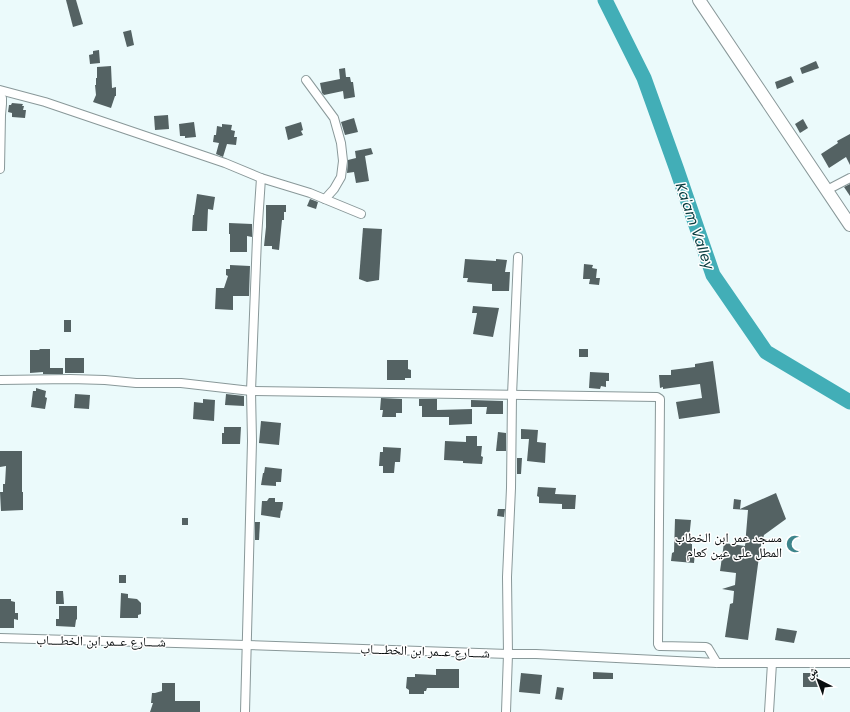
<svg xmlns="http://www.w3.org/2000/svg" width="850" height="712" font-family="Poppins,'Noto Naskh Arabic',sans-serif">
  <style>
    .lines { fill: none; stroke-linecap: round; stroke-linejoin: round }
    .river { stroke: #42aeb7; stroke-width: 15 }
    .building { fill: #546263 }
    .street-casing { stroke: #899899; stroke-width: 10 }
    .secondary-casing { stroke: #899899; stroke-width: 14 }
    .street { stroke: #fff; stroke-width: 8 }
    .secondary { stroke: #fff; stroke-width: 12 }
    .labels { text-anchor: middle; dominant-baseline: central; stroke-width: 3; stroke-linejoin: round; paint-order: stroke }
    .poi-label { font-size: 13px; fill: #090e0f; stroke: #fff; text-anchor: end }
    .street-label { font-size: 13px; fill: #090e0f; stroke: #fff }
    .water-label { font-size: 14px; font-style: italic; fill: #073b3e; stroke: #fff }
  </style>
  <rect width="100%" height="100%" fill="#ebfafb"/>
  <g class="lines">
    <polyline class="river" points="605,0 644,78 677,170 713,275 766,352 850,402"/>
  </g>
  <g class="building">
    <polygon points="66,0 76,0 83,24 73,27"/>
    <polygon points="131,30 134,45 127,47 123,32"/>
    <polygon points="99,50 100,63 90,64 89,55 93,54 93,51"/>
    <polygon points="816,61 819,68 802,74 800,68"/>
    <polygon points="111,66 112,88 116,87 116,96 115,96 111,108 93,102 96,95 95,85 96,85 96,78 97,78 97,67"/>
    <polygon points="345,68 346,77 350,77 351,82 353,82 355,97 344,99 343,91 324,95 322,93 320,83 340,79 339,69"/>
    <polygon points="791,76 794,82 777,89 775,82"/>
    <polygon points="12,103 23,104 22,106 24,106 23,110 26,110 25,118 12,117 12,113 8,112 9,105 11,105"/>
    <polygon points="168,115 169,129 155,130 154,116"/>
    <polygon points="354,118 358,132 345,135 341,122"/>
    <polygon points="803,119 808,128 800,133 795,124"/>
    <polygon points="194,122 196,137 185,138 185,136 180,136 179,124"/>
    <polygon points="301,122 303,130 301,131 303,135 288,140 285,127"/>
    <polygon points="222,124 232,125 231,130 235,131 234,137 237,137 236,145 227,144 223,157 216,154 219,143 213,142 214,135 216,135 217,126 222,127"/>
    <polygon points="850,134 850,165 846,157 829,168 821,154 838,143 837,141"/>
    <polygon points="371,148 373,154 365,156 369,181 356,183 354,172 347,173 348,160 356,158 355,151"/>
    <polygon points="850,184 850,196 844,187"/>
    <polygon points="197,194 215,197 213,210 208,209 207,231 192,231 193,215 194,215"/>
    <polygon points="310,199 318,202 316,209 307,206"/>
    <polygon points="266,205 286,205 286,212 284,212 284,220 282,220 279,250 272,249 272,246 264,246 266,227"/>
    <polygon points="229,223 252,224 252,237 247,236 247,252 230,252 230,234 229,234"/>
    <polygon points="363,228 382,229 379,280 367,282 359,279"/>
    <polygon points="465,259 496,261 496,259 507,260 505,272 510,272 509,291 492,291 492,284 467,282 468,278 463,278"/>
    <polygon points="584,264 593,265 592,268 597,269 596,278 600,278 599,285 589,284 590,279 583,279"/>
    <polygon points="230,265 250,266 249,296 233,296 233,310 215,309 216,288 224,288 228,276 226,275 226,269 230,269"/>
    <polygon points="473,306 499,308 493,337 473,334 477,313 472,313"/>
    <rect x="64" y="320" width="7" height="12"/>
    <polygon points="40,349 50,349 50,368 63,368 63,374 43,374 43,372 30,373 30,350 39,350"/>
    <rect x="579" y="349" width="9" height="8"/>
    <rect x="65" y="358" width="19" height="15"/>
    <polygon points="387,360 408,360 408,369 411,370 411,378 405,378 405,380 387,380"/>
    <polygon points="713,361 720,413 679,419 676,402 702,398 700,384 663,389 663,387 660,388 659,375 671,375 671,370 695,367 695,364"/>
    <polygon points="590,372 609,373 609,381 606,381 606,387 601,386 600,389 589,388"/>
    <polygon points="36,388 46,391 45,397 47,398 45,409 31,407 33,391 36,391"/>
    <polygon points="75,394 90,395 89,409 74,408"/>
    <polygon points="226,394 244,396 244,406 225,405"/>
    <polygon points="381,398 402,399 402,413 396,413 396,417 382,417 383,410 380,410"/>
    <polygon points="203,399 215,400 214,421 193,419 194,402 203,403"/>
    <polygon points="419,399 437,399 437,410 472,409 472,424 449,425 449,417 422,417 422,406 419,406"/>
    <polygon points="471,400 503,401 503,414 486,414 487,407 471,407"/>
    <polygon points="261,421 281,423 279,445 259,443"/>
    <polygon points="224,427 241,427 240,444 222,444 222,433 224,433"/>
    <polygon points="521,429 538,430 537,442 546,443 545,463 527,461 529,439 521,439"/>
    <polygon points="498,432 506,433 506,451 496,451"/>
    <polygon points="466,436 477,436 477,446 482,446 481,456 483,457 482,464 463,463 463,461 444,460 445,441 466,442"/>
    <polygon points="383,447 401,448 400,462 395,462 394,473 383,473 383,466 379,466 380,452 383,452"/>
    <polygon points="0,451 22,451 22,492 23,492 23,510 1,511 0,492 3,492 3,484 5,484 6,466 0,467"/>
    <polygon points="517,458 522,458 521,474 517,474"/>
    <polygon points="265,467 282,469 281,482 276,482 276,486 261,485 263,473 264,473"/>
    <polygon points="538,487 556,488 555,494 576,495 575,509 562,509 562,504 539,503 539,497 537,496"/>
    <polygon points="776,493 786,519 764,535 760,549 748,640 725,637 730,604 733,603 734,591 722,589 735,585 736,573 720,571 724,543 745,546 748,510 733,509 734,499 741,500 740,509"/>
    <polygon points="269,498 275,498 275,502 283,502 282,511 281,510 280,518 261,515 262,501 267,501"/>
    <polygon points="498,509 505,509 504,517 497,516"/>
    <rect x="182" y="518" width="6" height="7"/>
    <polygon points="675,519 691,520 689,539 691,539 691,544 692,544 692,552 695,552 694,563 671,561 672,553 674,552"/>
    <polygon points="255,522 260,522 259,540 255,540"/>
    <rect x="119" y="575" width="7" height="8"/>
    <polygon points="56,591 63,591 64,604 56,604"/>
    <polygon points="121,593 128,594 128,598 137,599 141,603 141,614 138,615 138,618 120,618"/>
    <polygon points="0,599 11,599 11,601 15,602 15,613 18,613 18,620 14,619 14,628 0,628"/>
    <polygon points="59,606 77,606 77,619 76,620 75,627 56,626 56,619 59,619"/>
    <polygon points="777,628 797,631 794,643 775,640"/>
    <polygon points="436,669 459,669 459,688 427,688 426,691 424,691 424,694 409,694 409,690 406,688 407,677 415,677 415,674 436,675"/>
    <polygon points="593,672 613,673 613,679 593,679"/>
    <polygon points="521,673 542,675 540,694 519,692"/>
    <rect x="803" y="673" width="15" height="14"/>
    <polygon points="162,683 175,683 175,701 200,701 200,712 150,712 153,703 151,703 152,693 155,693 162,691"/>
    <polygon points="557,687 564,688 562,700 555,699"/>
  </g>
  <g class="lines">
    <g class="street-casing">
      <g id="street">
        <polyline points="306,80 334,118 341,143 343,161 341,177 334,189 325,199"/>
        <polyline points="0,90 45,102 225,163 261,178 257,238 251,391 252,441 245,712"/>
        <polyline points="0,96 2,98 2,104 1,115 0,169"/>
        <polyline points="261,178 310,193 361,214"/>
        <polyline points="827,190 850,178"/>
        <polyline points="0,380 70,379 105,380 136,383 181,383 251,391 657,397 660,399 658,644 659,646 661,646 706,647 708,648 717,663"/>
        <polyline points="0,638 246,645 508,654 536,654 717,663 850,663"/>
        <polyline points="506,712 508,654 507,577 511,488 512,395 518,257"/>
        <polyline points="769,712 772,663"/>
      </g>
    </g>
    <g class="secondary-casing">
      <polyline id="secondary" points="699,0 850,225"/>
    </g>
    <use href="#street" class="street"/>
    <use href="#secondary" class="secondary"/>
  </g>
  <defs>
    <g id="mosque-bare" transform="scale(1.38)"><path d="M3.5-4.9A6 6 0 1 0 3.5 4.9A5 5 0 1 1 3.5-4.9Z" fill="#3d858b" stroke="#fff" stroke-width="2.5" paint-order="stroke"/></g>
  </defs>
  <g fill-rule="evenodd">
    <use href="#mosque-bare" x="795" y="544"/>
  </g>
  <g class="labels">
    <g class="poi-label">
      <text x="782" y="537">مسجد عمر ابن الخطاب<tspan x="782" dy="15">المطل على عين كعام</tspan></text>
    </g>
    <g class="street-label">
      <text transform="translate(101 641) rotate(1)">شــــارع عــمر ابن الخطــــاب</text>
      <text transform="translate(425 651) rotate(2)">شــــارع عــمر ابن الخطــــاب</text>
    </g>
    <g class="water-label">
      <text transform="translate(695 226) rotate(71)">Ka'am Valley</text>
    </g>
  </g>
  <g transform="translate(818 680) rotate(318)" stroke="#ffffff" stroke-width="3" paint-order="stroke">
  <path d="M0-3L7 15L0 10L-7 15Z" fill="#090e0f"/>
  <text y="-6" font-size="11" font-weight="bold" text-anchor="middle" fill="#090e0f">ش</text>
  </g>
</svg>
